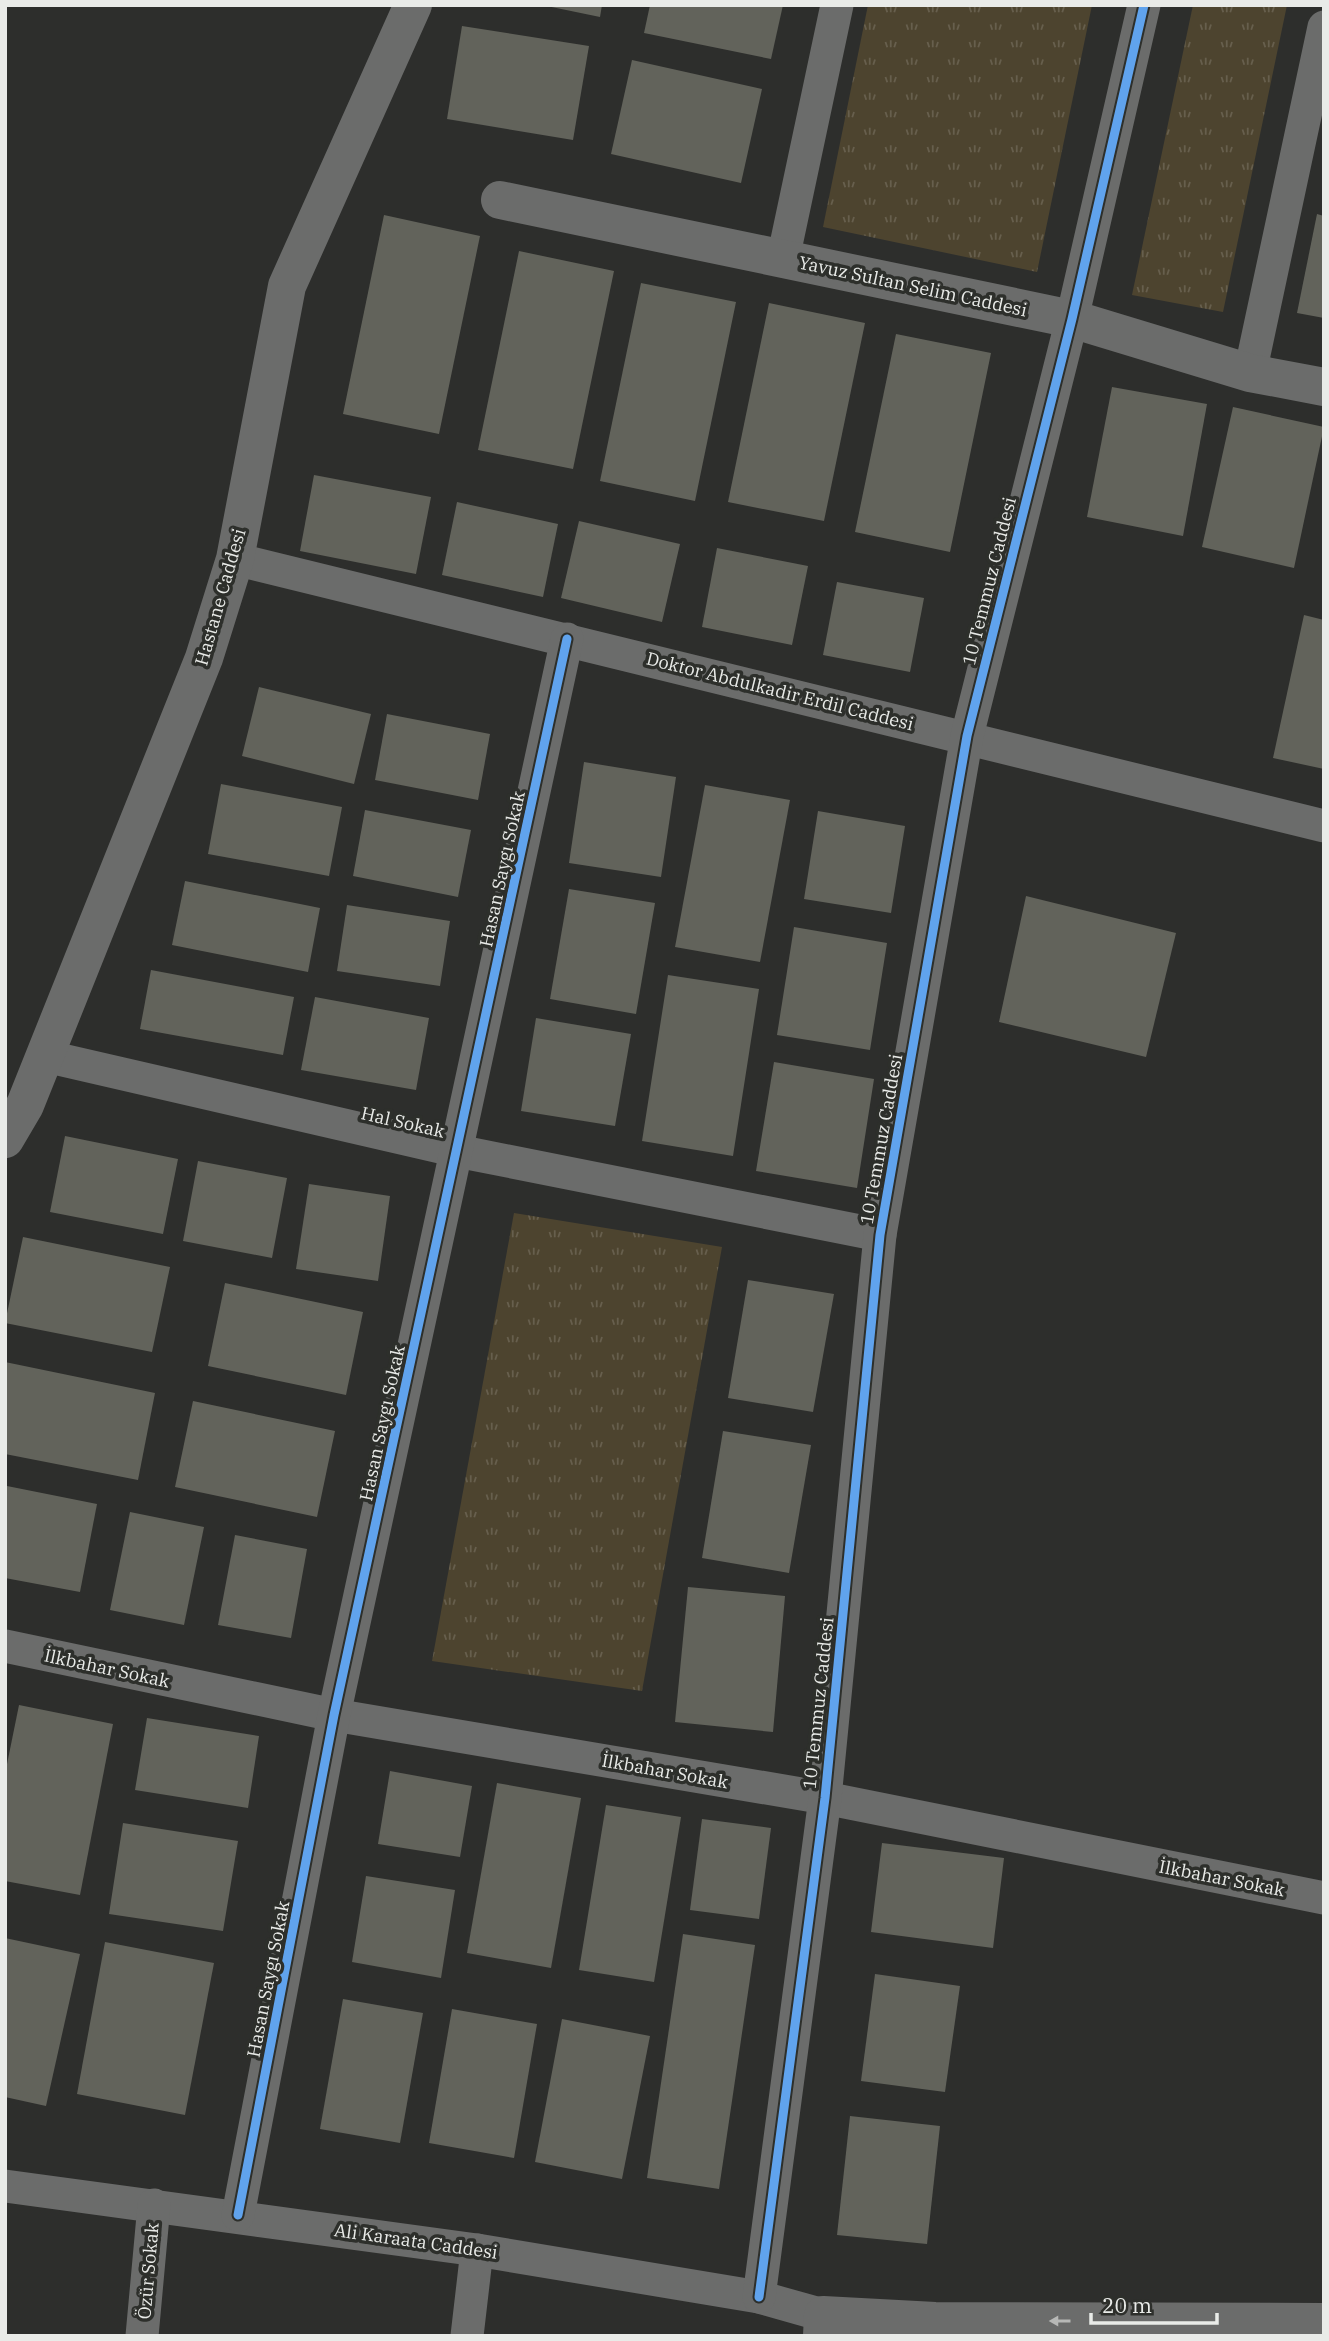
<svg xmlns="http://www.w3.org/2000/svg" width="1329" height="2341" font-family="'IBM Plex Serif',serif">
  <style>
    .grass { fill: url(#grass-tufts) }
    .building { fill: #62635b }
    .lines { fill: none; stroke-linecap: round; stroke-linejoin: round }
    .minor { stroke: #6b6c6b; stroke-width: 33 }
    .tertiary { stroke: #6b6c6b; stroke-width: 38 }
    .cycleway-casing { stroke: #2d2f2b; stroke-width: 13 }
    .cycleway { stroke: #60a3ed; stroke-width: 9 }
    .oneway { fill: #b7b8b6 }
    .labels { text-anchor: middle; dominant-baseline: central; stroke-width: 7; stroke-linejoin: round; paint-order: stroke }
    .street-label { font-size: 18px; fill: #e9ebe8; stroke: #2d2f2b }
  </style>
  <defs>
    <pattern id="grass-tufts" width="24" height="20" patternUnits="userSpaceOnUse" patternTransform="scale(1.75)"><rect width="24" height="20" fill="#4d442f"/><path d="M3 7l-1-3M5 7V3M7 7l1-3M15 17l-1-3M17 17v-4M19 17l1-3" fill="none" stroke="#675f4d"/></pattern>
  </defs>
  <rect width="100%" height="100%" fill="#2d2e2c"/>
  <g class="grass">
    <polygon points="868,5 1092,5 1037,272 823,227"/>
    <polygon points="1193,5 1287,5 1223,312 1132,295"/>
    <polygon points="514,1213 722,1247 642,1691 432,1661"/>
  </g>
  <g class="building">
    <polygon points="542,5 602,5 600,17"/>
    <polygon points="650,5 783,5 771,59 644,33"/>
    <polygon points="462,26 589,46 573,140 447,119"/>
    <polygon points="632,60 762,89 741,183 611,154"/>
    <polygon points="1317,214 1324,216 1324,318 1297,313"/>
    <polygon points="384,215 480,236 439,434 343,414"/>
    <polygon points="519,251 614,271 573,469 478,450"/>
    <polygon points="641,283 736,302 695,501 600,481"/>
    <polygon points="769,303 865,323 824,521 728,502"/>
    <polygon points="896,334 991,353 950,552 855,532"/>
    <polygon points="1112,387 1207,404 1183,536 1087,517"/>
    <polygon points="1233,407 1324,427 1294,568 1202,547"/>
    <polygon points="314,475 431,497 416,574 300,551"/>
    <polygon points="457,502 558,524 543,597 442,575"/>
    <polygon points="579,521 680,544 662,622 561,598"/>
    <polygon points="717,548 808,566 792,645 702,627"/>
    <polygon points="837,582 924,598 910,672 823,655"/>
    <polygon points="1304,615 1324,620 1324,769 1273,758"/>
    <polygon points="259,687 371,714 354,784 242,756"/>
    <polygon points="387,714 490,734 478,800 375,780"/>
    <polygon points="584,762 676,777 661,877 569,863"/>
    <polygon points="221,784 342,807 329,876 208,854"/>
    <polygon points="705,785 790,800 760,962 675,947"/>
    <polygon points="365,810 471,830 458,897 353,876"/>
    <polygon points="818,811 905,826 891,913 804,899"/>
    <polygon points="185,881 320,908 308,972 172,945"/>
    <polygon points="569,889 655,903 636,1014 550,999"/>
    <polygon points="1026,896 1176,933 1146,1057 999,1022"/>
    <polygon points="347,905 450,921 440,986 337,971"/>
    <polygon points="794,927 887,943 870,1050 777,1035"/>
    <polygon points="151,970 294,997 283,1055 140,1029"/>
    <polygon points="668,975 759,989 733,1156 642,1141"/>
    <polygon points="315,997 429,1018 416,1090 301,1070"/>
    <polygon points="536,1018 631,1034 615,1126 521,1111"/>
    <polygon points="774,1062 874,1079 857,1188 756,1171"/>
    <polygon points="65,1136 178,1159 163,1234 50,1212"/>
    <polygon points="198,1161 287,1178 272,1258 183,1241"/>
    <polygon points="309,1184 390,1196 378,1281 296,1269"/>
    <polygon points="23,1237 170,1267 152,1352 5,1323"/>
    <polygon points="748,1280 834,1294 813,1412 728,1398"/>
    <polygon points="225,1283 363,1312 346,1395 208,1366"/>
    <polygon points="5,1362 155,1393 138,1480 5,1454"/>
    <polygon points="193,1401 335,1431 317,1517 175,1487"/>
    <polygon points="723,1431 811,1445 789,1573 702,1558"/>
    <polygon points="7,1486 97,1504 80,1592 5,1578"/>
    <polygon points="130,1512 204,1527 184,1625 110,1610"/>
    <polygon points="235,1535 307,1549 291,1638 218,1625"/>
    <polygon points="688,1587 785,1596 773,1732 675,1722"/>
    <polygon points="19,1705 113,1724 80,1895 5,1881 5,1774"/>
    <polygon points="147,1718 259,1736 248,1808 135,1790"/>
    <polygon points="390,1771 472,1786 460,1857 378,1844"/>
    <polygon points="497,1783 581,1798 551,1968 467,1953"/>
    <polygon points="606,1805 681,1817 654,1982 579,1970"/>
    <polygon points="702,1819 771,1828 759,1919 690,1910"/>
    <polygon points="123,1823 238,1841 223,1931 109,1914"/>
    <polygon points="882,1843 1004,1858 993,1948 871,1932"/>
    <polygon points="366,1876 455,1890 441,1978 352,1962"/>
    <polygon points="683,1934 755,1945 719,2189 647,2178"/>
    <polygon points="5,1938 80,1954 46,2106 5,2097"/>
    <polygon points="105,1942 214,1963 185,2115 77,2094"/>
    <polygon points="875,1974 960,1986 945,2092 861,2081"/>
    <polygon points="343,1999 423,2013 400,2143 320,2129"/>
    <polygon points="452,2009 537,2024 514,2158 429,2143"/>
    <polygon points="562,2019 650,2036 622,2179 535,2162"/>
    <polygon points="850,2116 940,2126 927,2244 837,2235"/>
  </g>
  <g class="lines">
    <g class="minor">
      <polyline points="783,259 837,5"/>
      <polyline points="1250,373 1324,27"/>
      <polyline points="235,559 1324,826"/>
      <polyline points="45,1056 457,1151 880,1235"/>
      <polyline points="5,1646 334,1715 825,1798 1324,1898"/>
      <polyline points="5,2186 477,2250 759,2297 823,2315 837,2336"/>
      <polyline points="238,2215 334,1715 567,639"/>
      <polyline points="759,2297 825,1798 880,1235 967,736 1072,319 1144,5"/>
      <polyline points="142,2336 154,2205"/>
      <polyline points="467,2336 477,2250"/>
    </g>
    <g class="tertiary">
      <polyline points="500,200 1072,319 1250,373 1324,387"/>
      <polyline points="5,1139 25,1105 204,658 235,559 287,286 413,5"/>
      <polyline points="822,2336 823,2315 935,2321 1324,2322"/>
    </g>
    <g class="cycleway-casing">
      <g id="cycleway">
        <polyline points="238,2215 334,1715 567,639"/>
        <polyline points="759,2297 825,1798 880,1235 967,736 1072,319 1144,5"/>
      </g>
    </g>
    <use href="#cycleway" class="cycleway"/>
  </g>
  <defs><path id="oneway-solid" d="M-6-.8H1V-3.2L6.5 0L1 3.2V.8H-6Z" transform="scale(1.75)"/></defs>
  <use class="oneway" href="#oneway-solid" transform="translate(1060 2321) rotate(-180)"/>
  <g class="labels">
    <g class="street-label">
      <text transform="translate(913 286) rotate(12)">Yavuz Sultan Selim Caddesi</text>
      <text transform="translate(989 581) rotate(-76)">10 Temmuz Caddesi</text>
      <text transform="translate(220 597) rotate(-74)">Hastane Caddesi</text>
      <text transform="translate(780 691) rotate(14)">Doktor Abdulkadir Erdil Caddesi</text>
      <text transform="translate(502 869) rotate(-78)">Hasan Saygı Sokak</text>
      <text transform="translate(403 1122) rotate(13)">Hal Sokak</text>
      <text transform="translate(881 1139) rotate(-80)">10 Temmuz Caddesi</text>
      <text transform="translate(382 1423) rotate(-78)">Hasan Saygı Sokak</text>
      <text transform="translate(107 1668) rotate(12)">İlkbahar Sokak</text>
      <text transform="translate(818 1703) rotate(-84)">10 Temmuz Caddesi</text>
      <text transform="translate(665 1771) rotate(10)">İlkbahar Sokak</text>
      <text transform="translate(1222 1878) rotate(11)">İlkbahar Sokak</text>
      <text transform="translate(268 1979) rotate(-79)">Hasan Saygı Sokak</text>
      <text transform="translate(416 2241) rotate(8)">Ali Karaata Caddesi</text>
      <text transform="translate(148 2271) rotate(-85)">Özür Sokak</text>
    </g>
  </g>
  <rect width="1329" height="2341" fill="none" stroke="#e9ebe8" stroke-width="14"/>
  <path d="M1091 2313v10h126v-10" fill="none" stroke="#e9ebe8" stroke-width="3.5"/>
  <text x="1102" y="2313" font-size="21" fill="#e9ebe8" stroke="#2d2f2b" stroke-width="5" paint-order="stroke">20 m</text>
</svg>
